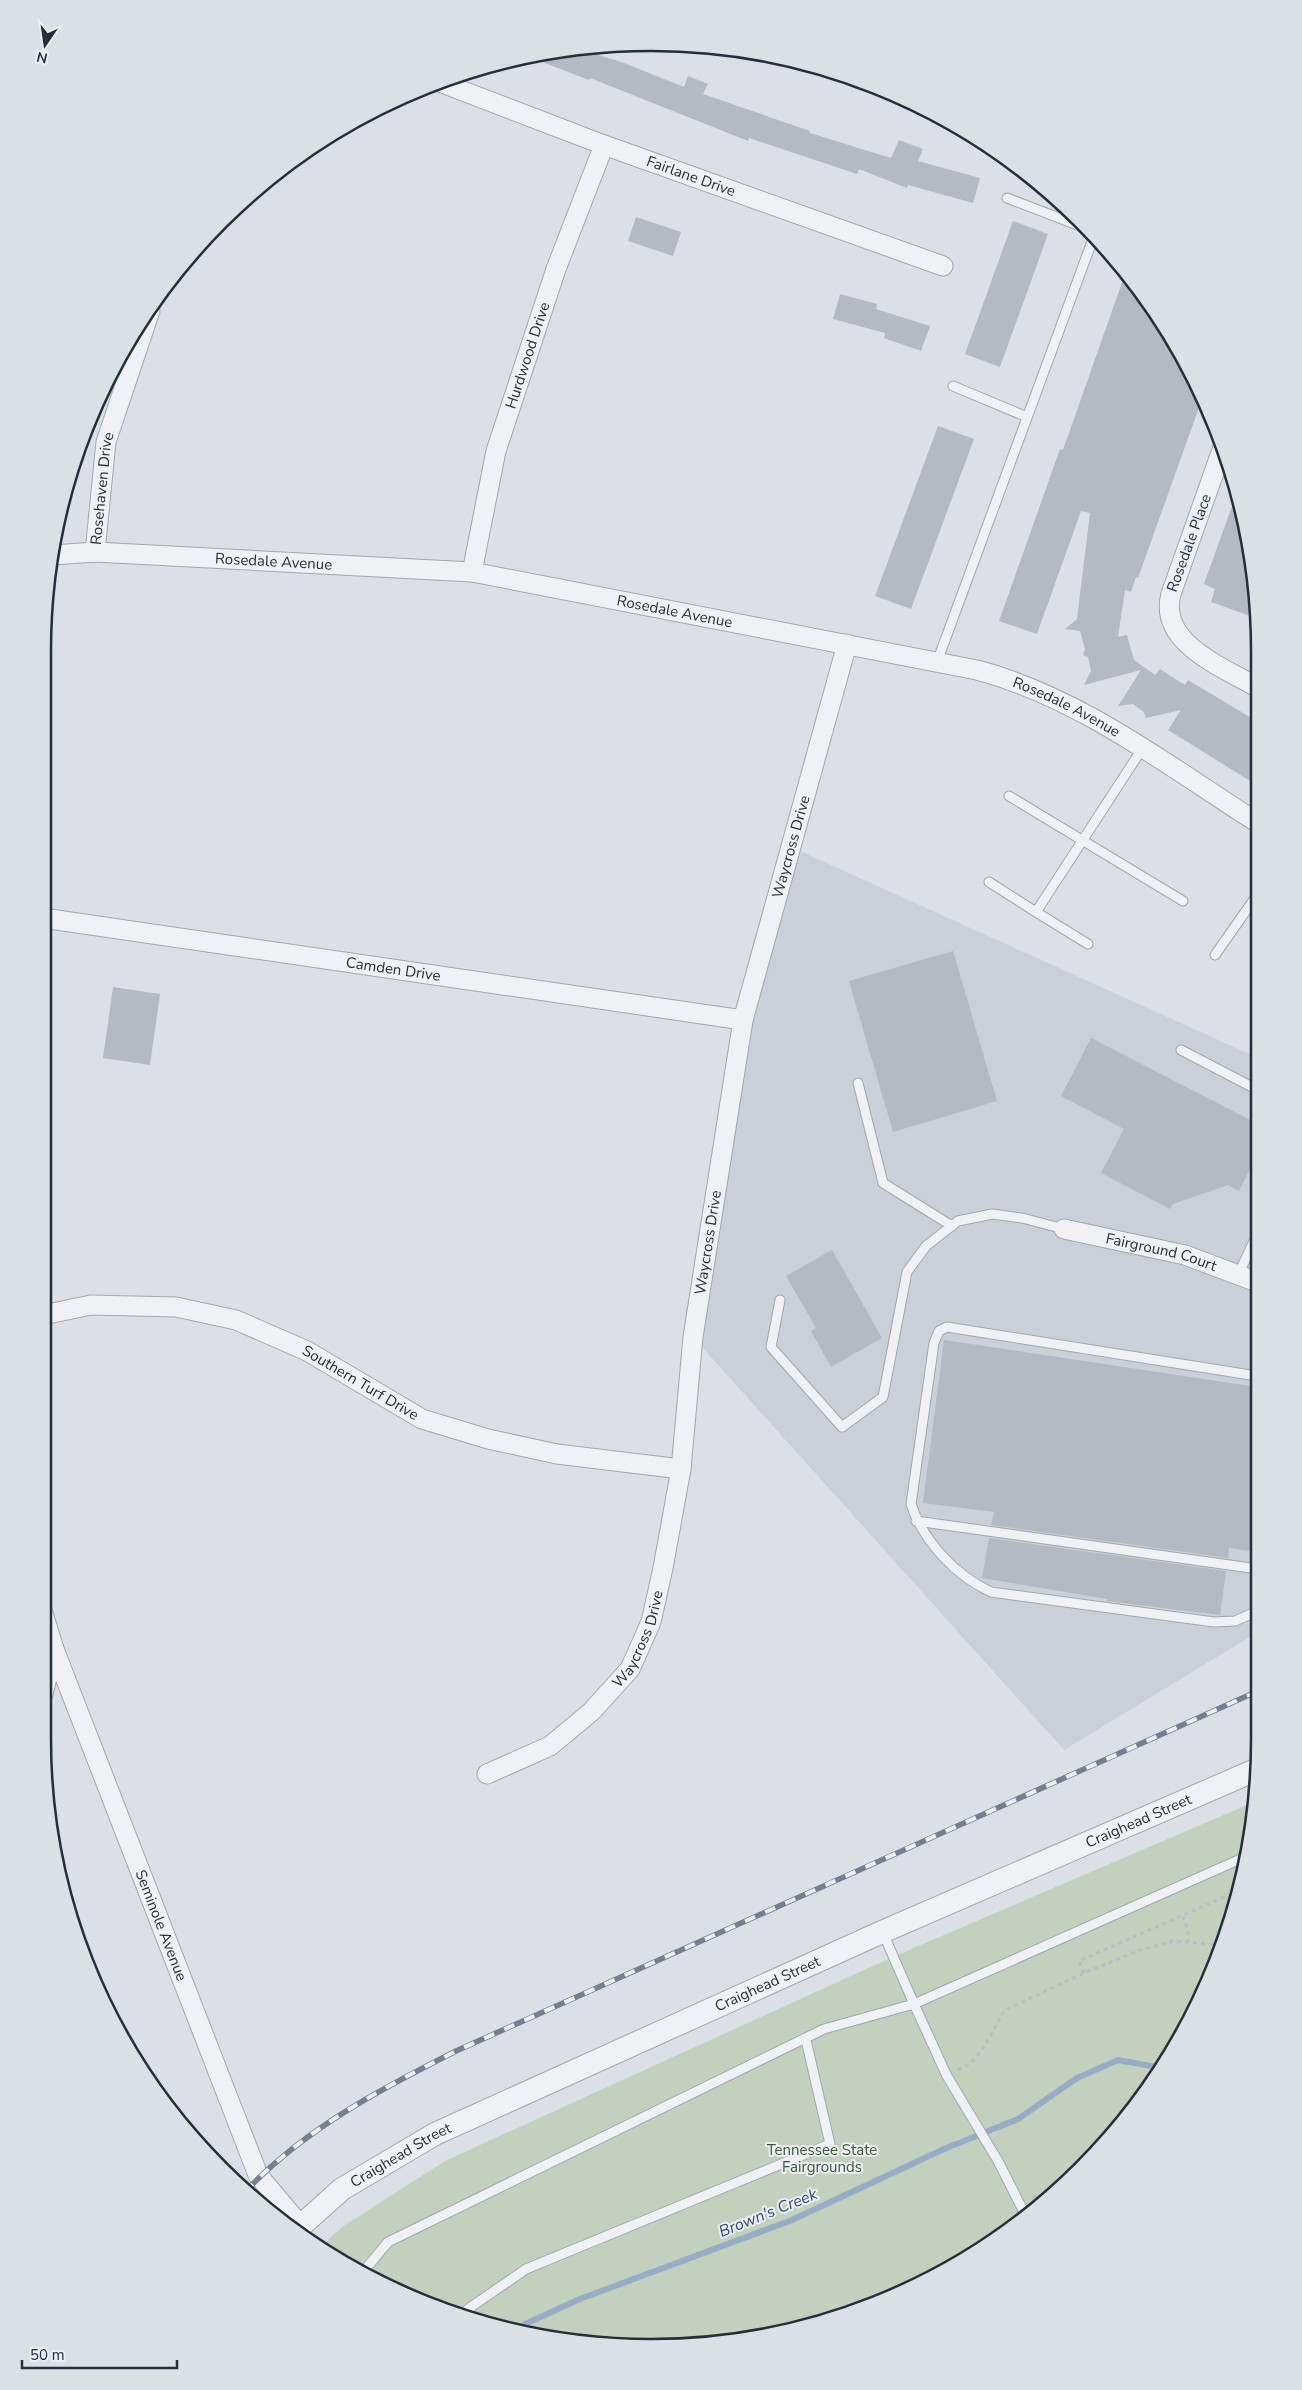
<svg xmlns="http://www.w3.org/2000/svg" width="1302" height="2390" font-family="'Nunito Sans',sans-serif">
  <style>
    .built { fill: #cacfd8 }
    .green { fill: #c2d0bd }
    .lines { fill: none; stroke-linecap: round; stroke-linejoin: round }
    .stream { stroke: #97adc6; stroke-width: 6 }
    .building { fill: #b4b9c2 }
    .service-casing { stroke: #a2a7b0; stroke-width: 11 }
    .minor-casing { stroke: #a2a7b0; stroke-width: 21 }
    .tertiary-casing { stroke: #a2a7b0; stroke-width: 24 }
    .path { stroke: #bbbec4; stroke-width: 3; stroke-dasharray: 4 4; stroke-linecap: butt }
    .service { stroke: #eff1f4; stroke-width: 9 }
    .minor { stroke: #eff1f4; stroke-width: 19 }
    .tertiary { stroke: #eff1f4; stroke-width: 22 }
    .rail-casing { stroke: #767f8f; stroke-width: 5.5 }
    .rail { stroke: #ebeff4; stroke-width: 4; stroke-dasharray: 11; stroke-linecap: butt }
    .labels { text-anchor: middle; dominant-baseline: central; stroke-width: 4; stroke-linejoin: round; paint-order: stroke }
    .street-label { font-size: 15px; fill: #262e3c; stroke: #ebeff4 }
    .park-label { font-size: 15px; fill: #3a5734; stroke: #ebeff4 }
    .water-label { font-size: 16px; font-style: italic; fill: #324b6e; stroke: #ebeff4 }
    .rim { fill: none; stroke: #262e3c; stroke-width: 2.5 }
  </style>
  <rect width="100%" height="100%" fill="#dce0e6"/>
  <polygon class="built" points="791,847 1256,1057 1258,1632 1064,1750 693,1337 743,1020"/>
  <polygon class="green" points="1254,1802 1239,1897 1178,2043 1134,2110 1052,2196 989,2245 884,2301 808,2327 691,2346 611,2346 494,2327 418,2301 319,2248 342,2227 445,2161 888,1959"/>
  <g class="lines">
    <polyline class="stream" points="517,2331 525,2324 580,2299 792,2220 944,2149 1018,2119 1077,2078 1118,2060 1162,2068"/>
  </g>
  <g class="building">
    <polygon points="579,49 624,63 684,87 688,76 708,84 703,94 810,131 810,133 891,158 899,140 923,149 918,161 980,178 973,203 908,185 907,188 859,169 857,174 749,138 748,141 590,78 589,80 529,57"/>
    <polygon points="636,217 681,232 673,256 628,241"/>
    <polygon points="1013,221 1048,234 1000,367 965,354"/>
    <polygon points="1125,274 1157,313 1201,402 1138,578 1136,577 1131,592 1125,590 1118,637 1127,635 1134,660 1155,675 1160,669 1185,685 1188,680 1255,720 1255,784 1168,730 1181,710 1146,718 1144,712 1133,704 1118,706 1141,670 1084,685 1091,671 1088,657 1083,655 1085,649 1080,631 1065,629 1077,619 1090,513 1081,511 1037,634 999,621 1060,449 1063,450"/>
    <polygon points="840,294 877,304 876,309 930,326 921,351 884,338 885,333 833,319"/>
    <polygon points="938,426 974,439 911,609 875,596"/>
    <polygon points="1236,495 1254,572 1254,604 1250,616 1211,602 1215,589 1204,584"/>
    <polygon points="953,951 997,1101 893,1132 849,981"/>
    <polygon points="113,987 160,994 150,1065 103,1058"/>
    <polygon points="1091,1038 1256,1123 1256,1157 1239,1191 1228,1185 1173,1204 1170,1209 1101,1173 1124,1129 1061,1096"/>
    <polygon points="832,1250 882,1338 831,1367 811,1331 816,1328 786,1276"/>
    <polygon points="944,1340 1257,1387 1257,1552 1229,1548 1228,1558 991,1525 994,1512 923,1503"/>
    <polygon points="989,1538 1226,1571 1220,1615 1107,1601 1107,1599 982,1578"/>
  </g>
  <g class="lines">
    <g class="service-casing">
      <g id="service">
        <polyline points="1007,198 1088,229"/>
        <polyline points="953,386 1027,417"/>
        <polyline points="937,662 1094,236"/>
        <polyline points="1009,796 1183,901"/>
        <polyline points="989,882 1036,912 1142,749"/>
        <polyline points="1036,912 1088,944"/>
        <polyline points="1215,955 1255,898"/>
        <polyline points="1181,1050 1256,1089"/>
        <polyline points="858,1083 883,1183 952,1226"/>
        <polyline points="1238,1275 1256,1237"/>
        <polyline points="780,1300 771,1347 842,1427 883,1397 907,1272 926,1246 958,1221 992,1214 1022,1218 1064,1229"/>
        <path d="M 1257,1376 L 947,1327 L 939,1331 L 934,1343 L 911,1504 C 923,1541 956,1576 991,1592 L 1214,1622 L 1235,1621 L 1258,1611"/>
        <polyline points="916,1521 1258,1569"/>
        <polyline points="883,1933 914,2004 1245,1857"/>
        <polyline points="363,2272 388,2242 824,2029 914,2004 947,2076 998,2161 1026,2216"/>
        <polyline points="463,2316 468,2309 526,2269 830,2144 806,2040"/>
      </g>
    </g>
    <g class="minor-casing">
      <g id="minor">
        <path id="s1" d="M 442,83 L 604,145 L 943,266"/>
        <path d="M 1223,447 L 1171,594 C 1158,642 1220,666 1255,686"/>
        <path id="s2" d="M 95,552 L 106,442 L 150,311"/>
        <path id="s3" d="M 53,555 L 95,552 L 472,572 L 977,670 C 1079,697 1167,765 1255,821"/>
        <path id="s4" d="M 472,572 L 496,451 L 556,269 L 604,145"/>
        <path id="s5" d="M 43,918 L 743,1020"/>
        <path id="s6" d="M 1064,1229 L 1185,1255 L 1257,1282"/>
        <path id="s7" d="M 43,1315 L 91,1305 L 176,1307 L 236,1320 L 307,1351 L 422,1419 L 488,1439 L 557,1454 L 681,1469"/>
        <path id="s8" d="M 43,1613 L 54,1649 L 253,2162 L 258,2175 L 300,2225"/>
        <polyline points="43,1694 54,1649"/>
        <path id="s9" d="M 487,1774 L 550,1746 L 591,1712 L 630,1669 L 651,1622 L 663,1568 L 681,1469 L 693,1337 L 743,1020 L 847,644"/>
      </g>
    </g>
    <g class="tertiary-casing">
      <g id="tertiary">
        <path id="s10" d="M 295,2231 L 342,2189 L 435,2134 L 882,1932 L 1258,1769"/>
      </g>
    </g>
    <g class="path">
      <polyline points="1183,1916 1188,1932 1188,1941"/>
      <polyline points="1084,1973 1079,1961 1240,1890"/>
      <polyline points="958,2070 971,2063 984,2047 1005,2010 1084,1973 1140,1950 1173,1941 1219,1945"/>
      <polyline points="1032,2198 1060,2189"/>
    </g>
    <use href="#service" class="service"/>
    <use href="#minor" class="minor"/>
    <use href="#tertiary" class="tertiary"/>
    <g class="rail-casing">
      <path id="rail" d="M 245,2192 C 304,2129 381,2089 456,2051 L 1258,1691"/>
    </g>
    <use href="#rail" class="rail"/>
  </g>
  <g class="labels">
    <g class="street-label">
      <text stroke="none"><textPath href="#s1" startOffset="266">Fairlane Drive</textPath></text>
      <text stroke="none"><textPath href="#s4" startOffset="224">Hurdwood Drive</textPath></text>
      <text stroke="none"><textPath href="#s2" startOffset="64">Rosehaven Drive</textPath></text>
      <text transform="translate(1189 543) rotate(-70)">Rosedale Place</text>
      <text stroke="none"><textPath href="#s3" startOffset="221">Rosedale Avenue</textPath></text>
      <text stroke="none"><textPath href="#s3" startOffset="626">Rosedale Avenue</textPath></text>
      <text stroke="none"><textPath href="#s3" startOffset="1031">Rosedale Avenue</textPath></text>
      <text stroke="none"><textPath href="#s9" startOffset="1021">Waycross Drive</textPath></text>
      <text stroke="none"><textPath href="#s5" startOffset="354">Camden Drive</textPath></text>
      <text stroke="none"><textPath href="#s9" startOffset="616">Waycross Drive</textPath></text>
      <text stroke="none"><textPath href="#s6" startOffset="100">Fairground Court</textPath></text>
      <text stroke="none"><textPath href="#s7" startOffset="335">Southern Turf Drive</textPath></text>
      <text stroke="none"><textPath href="#s9" startOffset="211">Waycross Drive</textPath></text>
      <text stroke="none"><textPath href="#s10" startOffset="941">Craighead Street</textPath></text>
      <text stroke="none"><textPath href="#s8" startOffset="334">Seminole Avenue</textPath></text>
      <text stroke="none"><textPath href="#s10" startOffset="536">Craighead Street</textPath></text>
      <text stroke="none"><textPath href="#s10" startOffset="131">Craighead Street</textPath></text>
    </g>
    <g class="park-label">
      <text x="822" y="2150">Tennessee State<tspan x="822" dy="17">Fairgrounds</tspan></text>
    </g>
    <g class="water-label">
      <text transform="translate(768 2213) rotate(-22)">Brown's Creek</text>
    </g>
  </g>
  <path d="M0 0H1302V2390H0ZM651 51H651A600 600 0 0 1 1251 651V1739A600 600 0 0 1 651 2339H651A600 600 0 0 1 51 1739V651A600 600 0 0 1 651 51Z" fill="#dbe0e5" fill-rule="evenodd"/>
  <path class="rim" d="M651 51H651A600 600 0 0 1 1251 651V1739A600 600 0 0 1 651 2339H651A600 600 0 0 1 51 1739V651A600 600 0 0 1 651 51Z"/>
  <g transform="translate(45 45) rotate(193)" stroke="#ebeff4" stroke-width="4" paint-order="stroke">
  <path d="M0-4L9 19L0 12L-9 19Z" fill="#262e3c"/>
  <text y="-8" font-size="14" font-weight="bold" text-anchor="middle" fill="#262e3c">N</text>
  </g>
  <path d="M22 2360v8h155v-8" fill="none" stroke="#262e3c" stroke-width="2.5"/>
  <text x="30" y="2360" font-size="15" fill="#262e3c" stroke="#ebeff4" stroke-width="4" paint-order="stroke">50 m</text>
</svg>
